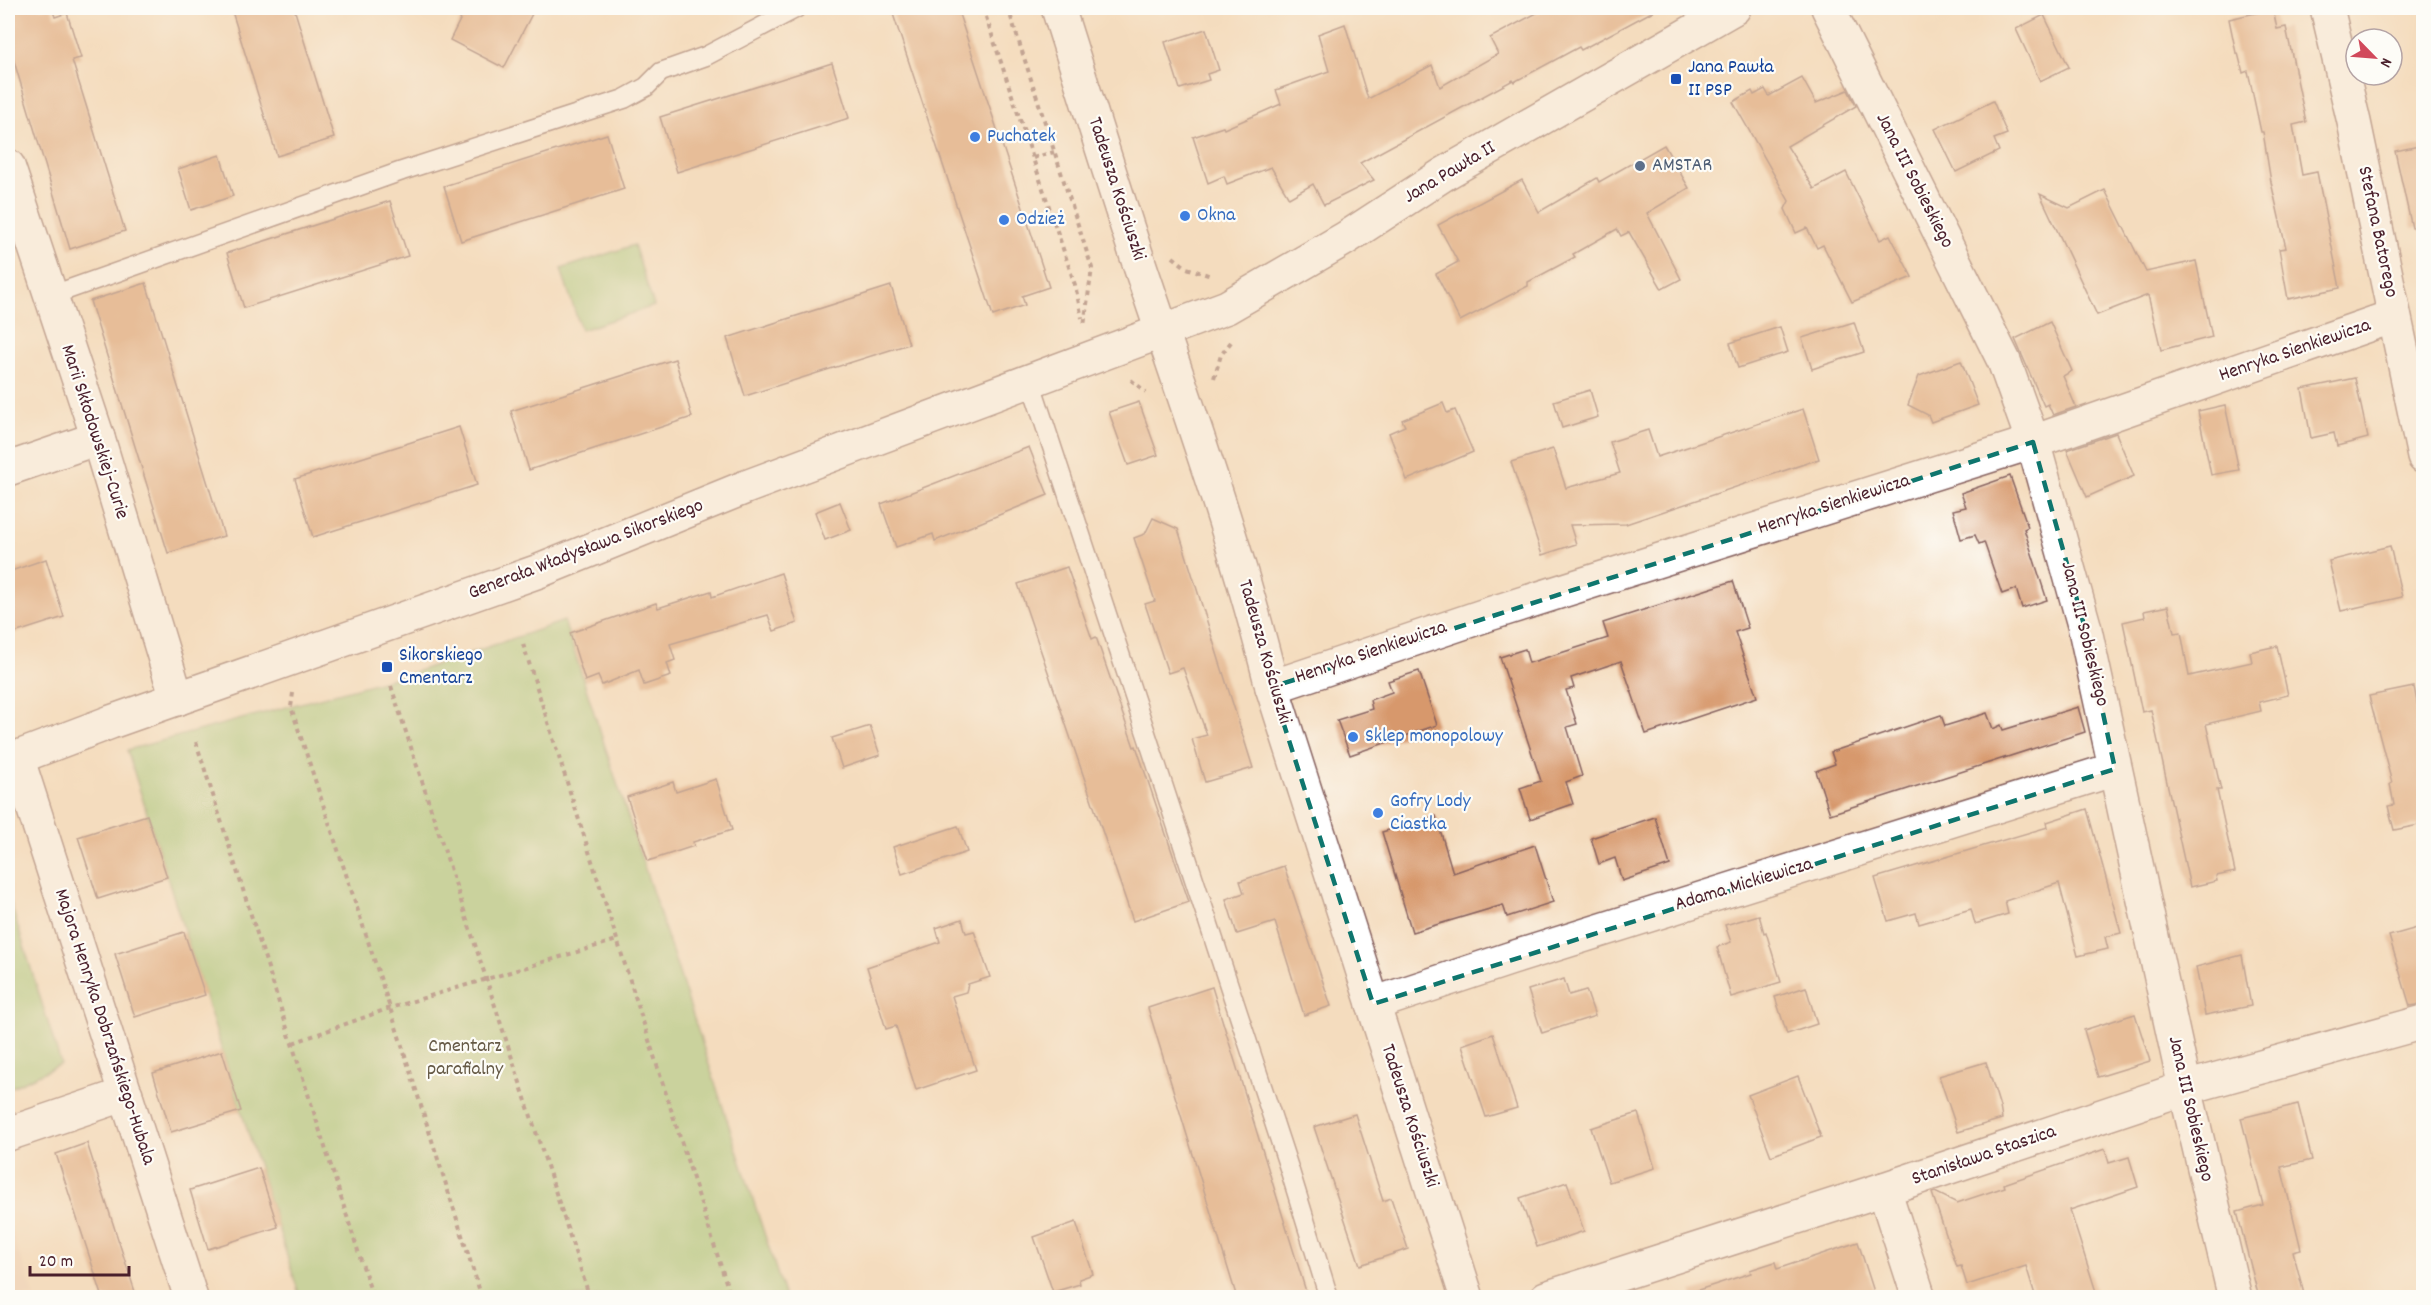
<svg xmlns="http://www.w3.org/2000/svg" width="2431" height="1305" font-family="Dekko,sans-serif">
  <style>
    .built { fill: #eed1ba }
    .green { fill: #97c675; stroke: #707250; stroke-width: 1.5 }
    .building { fill: #d7986c }
    .lines { fill: none; stroke-linecap: round; stroke-linejoin: round }
    .service-casing { stroke: #86615e; stroke-width: 21 }
    .minor-casing { stroke: #86615e; stroke-width: 36 }
    .secondary-casing { stroke: #86615e; stroke-width: 36 }
    .path { stroke: #86615e; stroke-width: 4; stroke-dasharray: 4.5 4.5; stroke-linecap: butt }
    .service { stroke: #fff; stroke-width: 18 }
    .minor { stroke: #fff; stroke-width: 33 }
    .secondary { stroke: #fff; stroke-width: 33 }
    .marked { fill: none; stroke: #0f766e; stroke-width: 4.5; stroke-dasharray: 12 8; stroke-linejoin: round }
    .transit-dot { fill: #1a4fb4; stroke: #fdfcf7; stroke-width: 2 }
    .shop-dot { fill: #3f7fe0; stroke: #fdfcf7; stroke-width: 2 }
    .service-dot { fill: #5c6f8a; stroke: #fdfcf7; stroke-width: 2 }
    .labels { text-anchor: middle; dominant-baseline: central; stroke-width: 4.5; stroke-linejoin: round; paint-order: stroke }
    .transit-label { font-size: 20px; fill: #164399; stroke: #fdfcf7; text-anchor: start }
    .shop-label { font-size: 20px; fill: #366cbe; stroke: #fdfcf7; text-anchor: start }
    .service-label { font-size: 20px; fill: #4e5e75; stroke: #fdfcf7; text-anchor: start }
    .street-label { font-size: 20px; fill: #4a1f2b; stroke: #fdfcf7 }
    .park-label { font-size: 20px; fill: #655945; stroke: #fdfcf7 }
  </style>
  <rect width="100%" height="100%" fill="#fdfcf7"/>
  <filter id="ink" filterUnits="userSpaceOnUse"><feTurbulence type="fractalNoise" baseFrequency=".0167" numOctaves="2"/><feDisplacementMap in="SourceGraphic" scale="12" xChannelSelector="R" yChannelSelector="G"/><feConvolveMatrix kernelMatrix="1 2 1 2 8 2 1 2 1" color-interpolation-filters="sRGB"/></filter>
  <filter id="wash" filterUnits="userSpaceOnUse"><feTurbulence type="fractalNoise" baseFrequency=".008" numOctaves="4" result="noise"/><feDisplacementMap in="SourceGraphic" scale="24" xChannelSelector="R" yChannelSelector="G"/><feGaussianBlur stdDeviation="1.35" result="paint"/><feColorMatrix in="noise" values="0 0 0 0 0 0 0 0 0 0 0 0 0 0 0 0 0 1.4 0 .05"/><feComposite in="paint" operator="in"/></filter>
  <g filter="url(#wash)">
    <rect width="100%" height="100%" fill="#f4dcbe"/>
    <polygon class="built" points="8,1222 35,1297 8,1297"/>
    <g class="green">
      <polygon points="634,245 654,306 581,330 561,269"/>
      <polygon points="564,621 785,1297 300,1297 127,750 412,673"/>
      <polygon points="8,895 61,1064 8,1089"/>
    </g>
    <g id="blocks">
      <g class="building">
        <polygon points="8,8 52,8 55,17 67,13 81,58 72,60 125,231 70,249 8,41"/>
        <polygon points="231,8 294,8 334,138 277,156"/>
        <polygon points="466,8 535,8 504,68 450,40"/>
        <polygon points="891,8 957,8 1049,287 1022,296 1025,305 993,316"/>
        <polygon points="1546,8 1659,8 1581,50 1579,47 1514,82 1513,80 1360,163 1374,180 1324,205 1313,184 1289,198 1271,167 1227,184 1224,176 1208,183 1193,137 1223,127 1224,129 1281,104 1276,90 1329,71 1318,34 1345,24 1368,99 1432,65 1440,87 1498,54 1490,38"/>
        <polygon points="2273,9 2277,29 2286,27 2306,122 2293,125 2302,175 2317,172 2340,288 2288,299 2279,249 2286,248 2271,182 2263,132 2261,132 2248,71 2243,73 2238,53 2236,53 2229,19"/>
        <polygon points="2044,15 2069,67 2040,81 2016,29"/>
        <polygon points="1206,29 1219,70 1207,74 1209,80 1180,89 1165,42"/>
        <polygon points="832,63 849,118 677,172 660,117"/>
        <polygon points="1802,78 1816,103 1848,90 1856,106 1787,146 1814,189 1846,172 1880,240 1890,235 1912,277 1852,302 1823,245 1817,248 1807,228 1796,233 1785,209 1789,201 1733,102 1752,91 1754,95 1765,89 1769,96"/>
        <polygon points="1993,101 2007,134 1994,139 1999,151 1956,172 1935,129"/>
        <polygon points="607,134 624,189 461,241 444,186"/>
        <polygon points="1664,145 1689,188 1647,213 1681,279 1662,289 1629,232 1621,236 1617,229 1573,254 1575,257 1528,282 1528,286 1460,321 1436,274 1458,262 1438,225 1522,180 1539,212 1597,178 1599,182"/>
        <polygon points="2424,145 2424,227 2412,228 2395,151"/>
        <polygon points="220,155 233,196 191,210 178,169"/>
        <polygon points="2105,190 2146,272 2196,261 2212,337 2161,350 2148,295 2097,315 2040,194 2069,208"/>
        <polygon points="390,201 408,256 244,308 227,253"/>
        <polygon points="146,283 224,536 168,553 90,301"/>
        <polygon points="891,286 909,344 745,396 727,338"/>
        <polygon points="1854,322 1864,352 1812,369 1802,338"/>
        <polygon points="2050,322 2072,371 2063,376 2076,407 2053,415 2048,404 2044,406 2015,339"/>
        <polygon points="1780,327 1788,352 1738,368 1730,343"/>
        <polygon points="675,359 692,417 529,470 511,411"/>
        <polygon points="1961,361 1978,405 1931,422 1928,415 1908,405 1919,376"/>
        <polygon points="2355,378 2368,438 2337,446 2334,433 2311,438 2302,389"/>
        <polygon points="1590,390 1598,417 1562,428 1554,401"/>
        <polygon points="1139,402 1158,455 1128,465 1109,412"/>
        <polygon points="1443,403 1447,413 1455,410 1473,452 1407,480 1389,433 1405,426 1402,420"/>
        <polygon points="2225,405 2239,470 2211,475 2198,411"/>
        <polygon points="1803,409 1819,459 1626,524 1570,525 1576,544 1542,555 1511,462 1553,449 1566,488 1620,473 1610,442 1648,430 1657,457"/>
        <polygon points="459,427 477,485 313,537 295,479"/>
        <polygon points="2116,433 2134,476 2087,497 2067,450"/>
        <polygon points="1029,447 1048,495 935,541 933,534 896,547 881,504"/>
        <polygon points="2010,476 2028,527 2024,529 2047,600 2022,608 2016,589 2002,594 1984,542 1979,544 1975,535 1961,539 1953,510 1966,507 1961,493"/>
        <polygon points="840,502 851,530 825,540 815,512"/>
        <polygon points="1153,518 1178,529 1253,768 1205,782 1192,739 1207,735 1183,668 1168,673 1145,604 1155,601 1134,538 1145,534"/>
        <polygon points="2390,546 2402,597 2341,611 2329,561"/>
        <polygon points="46,559 64,617 8,635 8,572"/>
        <polygon points="1067,567 1092,639 1096,637 1134,747 1136,746 1189,902 1133,921 1018,584"/>
        <polygon points="781,573 797,623 774,631 768,615 670,644 675,660 667,663 671,676 644,685 639,670 602,685 598,676 585,681 570,633 656,603 658,608 711,591 712,597"/>
        <polygon points="1733,581 1748,628 1735,632 1757,697 1646,734 1621,661 1571,678 1574,688 1566,690 1577,724 1567,727 1582,776 1566,782 1573,804 1530,819 1520,788 1541,781 1500,657 1525,649 1529,663 1608,638 1603,623"/>
        <polygon points="2168,606 2174,633 2181,632 2189,676 2252,662 2250,652 2277,646 2288,695 2259,702 2261,711 2206,724 2221,790 2217,790 2235,872 2216,876 2217,881 2190,887 2151,710 2142,712 2123,622 2145,617 2144,611"/>
        <polygon points="1419,671 1437,725 1350,755 1337,720 1372,709 1370,700 1392,692 1388,681"/>
        <polygon points="2414,687 2418,707 2424,706 2424,824 2394,830 2388,806 2394,805 2390,784 2392,783 2369,696"/>
        <polygon points="2078,707 2085,732 1830,814 1816,771 1835,764 1831,752 1941,715 1945,726 1987,713 1993,729 2001,725 2003,730"/>
        <polygon points="870,726 880,755 842,768 832,738"/>
        <polygon points="716,779 732,830 693,842 694,846 648,861 627,797 673,782 676,792"/>
        <polygon points="2087,809 2121,933 2105,937 2108,949 2078,956 2059,883 2005,901 2008,914 1975,924 1971,909 1919,924 1916,913 1888,921 1875,878 2048,827 2047,822"/>
        <polygon points="147,815 167,877 98,899 78,837"/>
        <polygon points="1436,816 1453,873 1535,845 1553,902 1507,917 1503,905 1412,932 1382,832"/>
        <polygon points="1655,817 1670,865 1622,881 1615,858 1599,864 1591,838"/>
        <polygon points="958,826 967,852 902,874 893,847"/>
        <polygon points="1284,866 1331,1006 1304,1015 1275,922 1237,934 1226,899 1244,893 1240,881"/>
        <polygon points="1759,915 1764,933 1766,932 1781,982 1731,997 1717,947 1731,942 1725,925"/>
        <polygon points="962,919 966,933 974,931 990,977 968,984 966,992 952,996 976,1070 916,1090 896,1026 886,1029 867,967 940,942 936,928"/>
        <polygon points="2424,926 2424,1004 2410,1006 2389,936"/>
        <polygon points="184,932 205,995 135,1017 115,954"/>
        <polygon points="2242,955 2251,1006 2205,1015 2196,967"/>
        <polygon points="1564,979 1569,995 1586,990 1595,1016 1542,1033 1528,990"/>
        <polygon points="1212,987 1308,1298 1237,1298 1148,1008"/>
        <polygon points="1806,987 1817,1024 1787,1034 1775,997"/>
        <polygon points="2135,1014 2150,1061 2098,1077 2084,1030"/>
        <polygon points="1493,1034 1517,1108 1486,1117 1462,1045"/>
        <polygon points="222,1051 241,1111 171,1132 153,1073"/>
        <polygon points="1986,1062 2000,1107 2002,1119 1958,1132 1939,1076"/>
        <polygon points="1798,1076 1821,1137 1771,1156 1748,1095"/>
        <polygon points="2298,1104 2312,1160 2281,1167 2301,1249 2293,1251 2305,1298 2259,1298 2237,1212 2263,1205 2241,1118"/>
        <polygon points="1638,1113 1655,1168 1609,1182 1591,1128"/>
        <polygon points="1355,1114 1383,1201 1391,1198 1408,1249 1360,1265 1314,1127"/>
        <polygon points="87,1143 137,1298 103,1298 56,1154"/>
        <polygon points="2105,1149 2109,1163 2129,1157 2138,1187 2070,1210 2098,1298 2036,1298 2026,1266 1967,1285 1961,1266 1957,1267 1932,1193 1935,1192 1957,1203 2005,1187 2004,1184"/>
        <polygon points="259,1168 278,1227 208,1249 190,1190"/>
        <polygon points="1567,1182 1584,1231 1537,1247 1520,1198"/>
        <polygon points="1076,1222 1093,1274 1079,1279 1080,1284 1053,1292 1034,1237"/>
        <polygon points="1858,1242 1876,1298 1693,1298 1692,1292 1751,1273 1750,1270 1775,1262 1777,1269"/>
      </g>
    </g>
  </g>
  <g filter="url(#ink)">
    <use href="#blocks" fill-opacity="0" stroke="#86615e" stroke-width="1.5"/>
    <g class="lines">
      <g class="service-casing">
        <g id="service">
          <polyline points="50,296 402,171 624,99 646,87 661,72 706,56 797,8"/>
          <polyline points="1030,380 1289,1168 1329,1298"/>
        </g>
      </g>
      <g class="minor-casing">
        <g id="minor">
          <polyline points="1828,8 2004,361 2033,442 2084,625 2185,1088 2235,1298"/>
          <polyline points="2327,8 2354,122 2424,457"/>
          <polyline points="8,166 98,438 177,699"/>
          <polyline points="8,469 98,438"/>
          <polyline points="1272,687 1486,615 2033,442 2394,316"/>
          <polyline points="17,757 191,1298"/>
          <polyline points="8,761 111,722 539,571 746,487 1227,307 1346,238 1444,174 1734,8"/>
          <polyline points="1373,1004 1509,959 2115,769"/>
          <polyline points="8,1134 126,1094"/>
          <polyline points="1884,1189 1919,1298"/>
          <polyline points="1546,1298 1884,1189 2185,1088 2424,1022"/>
        </g>
      </g>
      <g class="secondary-casing">
        <path id="secondary" d="M 1058,8 C 1084,90 1109,172 1136,254 C 1184,398 1236,540 1272,687 L 1467,1298"/>
      </g>
      <g class="path">
        <polyline points="983,8 1075,285 1082,318"/>
        <polyline points="1008,8 1092,268 1084,326"/>
        <polyline points="1033,158 1054,152"/>
        <polyline points="1173,257 1187,268 1211,276"/>
        <polyline points="1214,378 1221,355 1231,342"/>
        <polyline points="1131,380 1146,392"/>
        <polyline points="523,644 731,1298"/>
        <polyline points="391,686 590,1298"/>
        <polyline points="293,693 291,707 390,1008 482,1298"/>
        <polyline points="196,742 373,1298"/>
        <polyline points="293,1043 390,1008 617,940"/>
      </g>
      <use href="#service" class="service"/>
      <use href="#minor" class="minor"/>
      <use href="#secondary" class="secondary"/>
    </g>
  </g>
  <path d="M0 0H2431V1305H0ZM 2033,442 L 2084,625 L 2115,769 L 1373,1004 L 1272,687 Z" fill="#f4dcbe" fill-opacity=".55" fill-rule="evenodd"/>
  <path class="marked" d="M 2033,442 L 2084,625 L 2115,769 L 1373,1004 L 1272,687 Z"/>
  <g class="transit-dot">
    <rect x="1670" y="73" width="12" height="12" rx="3"/>
    <rect x="381" y="661" width="12" height="12" rx="3"/>
  </g>
  <g class="shop-dot">
    <circle cx="975" cy="137" r="6"/>
    <circle cx="1185" cy="216" r="6"/>
    <circle cx="1004" cy="220" r="6"/>
    <circle cx="1353" cy="737" r="6"/>
    <circle cx="1378" cy="813" r="6"/>
  </g>
  <circle class="service-dot" cx="1640" cy="166" r="6"/>
  <g class="labels">
    <g class="transit-label">
      <text x="1688" y="68">Jana Pawła<tspan x="1688" dy="23">II PSP</tspan></text>
      <text x="399" y="656">Sikorskiego<tspan x="399" dy="23">Cmentarz</tspan></text>
    </g>
    <g class="shop-label">
      <text x="987" y="137">Puchatek</text>
      <text x="1197" y="216">Okna</text>
      <text x="1016" y="220">Odzież</text>
      <text x="1365" y="737">Sklep monopolowy</text>
      <text x="1390" y="802">Gofry Lody<tspan x="1390" dy="23">Ciastka</tspan></text>
    </g>
    <g class="service-label">
      <text x="1652" y="166">AMSTAR</text>
    </g>
    <g class="street-label">
      <text transform="translate(1450 173) rotate(-31)">Jana Pawła II</text>
      <text transform="translate(1914 181) rotate(63)">Jana III Sobieskiego</text>
      <text transform="translate(1116 189) rotate(72)">Tadeusza Kościuszki</text>
      <text transform="translate(2377 232) rotate(78)">Stefana Batorego</text>
      <text transform="translate(2295 351) rotate(-19)">Henryka Sienkiewicza</text>
      <text transform="translate(94 432) rotate(72)">Marii Skłodowskiej-Curie</text>
      <text transform="translate(1834 505) rotate(-18)">Henryka Sienkiewicza</text>
      <text transform="translate(586 550) rotate(-21)">Generała Władysława Sikorskiego</text>
      <text transform="translate(2084 634) rotate(76)">Jana III Sobieskiego</text>
      <text transform="translate(1264 652) rotate(74)">Tadeusza Kościuszki</text>
      <text transform="translate(1371 653) rotate(-19)">Henryka Sienkiewicza</text>
      <text transform="translate(1744 885) rotate(-17)">Adama Mickiewicza</text>
      <text transform="translate(104 1027) rotate(72)">Majora Henryka Dobrzańskiego-Hubala</text>
      <text transform="translate(2190 1109) rotate(77)">Jana III Sobieskiego</text>
      <text transform="translate(1409 1116) rotate(72)">Tadeusza Kościuszki</text>
      <text transform="translate(1984 1156) rotate(-19)">Stanisława Staszica</text>
    </g>
    <g class="park-label">
      <text x="465" y="1047">Cmentarz<tspan x="465" dy="23">parafialny</tspan></text>
    </g>
  </g>
  <rect width="2431" height="1305" fill="none" stroke="#fdfcf7" stroke-width="30"/>
  <g transform="translate(2374 57) rotate(115)"><circle r="28" fill="#fdfcf7" stroke="#b5a4a5" stroke-width="1.5"/>
  <path d="M0-4.5L10 22L0 15L-10 22Z" fill="#d1495b"/>
  <text y="-9" font-size="16" font-weight="bold" text-anchor="middle" fill="#4a1f2b">N</text>
  </g>
  <path d="M30 1266v9h99v-9" fill="none" stroke="#4a1f2b" stroke-width="3"/>
  <text x="39" y="1266" font-size="18" fill="#4a1f2b" stroke="#fdfcf7" stroke-width="4.5" paint-order="stroke">20 m</text>
</svg>
